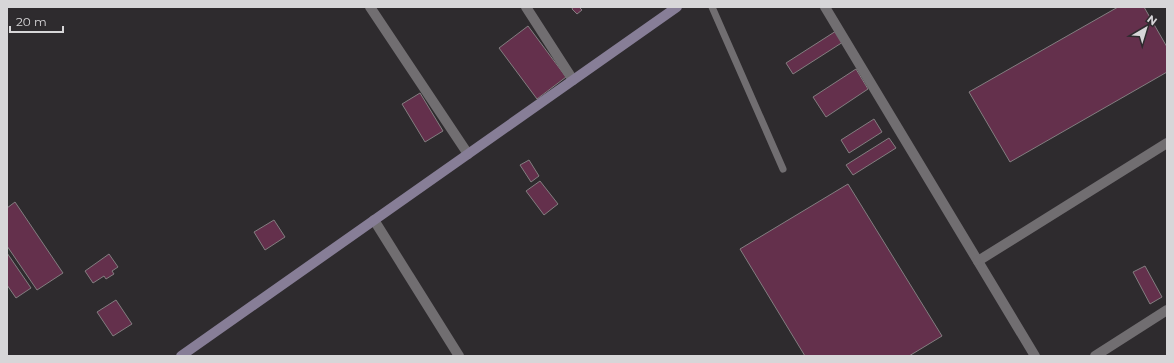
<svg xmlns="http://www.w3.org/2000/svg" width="1174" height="363" font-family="Montserrat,sans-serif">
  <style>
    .building { fill: #64304c; stroke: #837e80 }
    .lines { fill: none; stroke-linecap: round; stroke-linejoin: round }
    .lane { stroke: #716e71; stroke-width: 7 }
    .street { stroke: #716e71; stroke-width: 10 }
    .secondary { stroke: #877e97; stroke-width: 10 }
  </style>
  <rect width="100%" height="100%" fill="#2e2b2e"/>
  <g class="building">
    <polygon points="573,7 579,7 582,10 577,14 572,9"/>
    <polygon points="1118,7 1144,7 1167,47 1167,72 1010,162 969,92"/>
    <polygon points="528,26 566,77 537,99 499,48"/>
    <polygon points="836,31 843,42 793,74 786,63"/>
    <polygon points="856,69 868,89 826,117 813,97"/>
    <polygon points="420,93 443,131 425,142 402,104"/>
    <polygon points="874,119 882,132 849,153 841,140"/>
    <polygon points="889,138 896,148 853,175 846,165"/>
    <polygon points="529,160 539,176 531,182 520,165"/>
    <polygon points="540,181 558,204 544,215 526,191"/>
    <polygon points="848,184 942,336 909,356 805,356 740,249"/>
    <polygon points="15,202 63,273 37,290 7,246 7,208"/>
    <polygon points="274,220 285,237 265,250 254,232"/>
    <polygon points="7,253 31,288 16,298 7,285"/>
    <polygon points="109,254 118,267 112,271 114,274 106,279 104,276 93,283 85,271"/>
    <polygon points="1145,266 1162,297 1150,304 1133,272"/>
    <polygon points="116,300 132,324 113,336 97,312"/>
  </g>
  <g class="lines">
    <polyline class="lane" points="712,7 783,169"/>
    <g class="street">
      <polyline points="370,7 468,154"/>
      <polyline points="526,7 573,80"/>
      <polyline points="825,7 1035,356"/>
      <polyline points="374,220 459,356"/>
      <polyline points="978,261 1167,143"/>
      <polyline points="1095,356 1167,310"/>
    </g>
    <polyline class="secondary" points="181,356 677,7"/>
  </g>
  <rect width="1174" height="363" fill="none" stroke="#d7d6d8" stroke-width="16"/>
  <g transform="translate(1146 28) rotate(38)" stroke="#2e2b2e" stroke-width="3" paint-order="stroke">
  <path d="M0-3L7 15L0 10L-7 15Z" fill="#d7d6d8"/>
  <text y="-6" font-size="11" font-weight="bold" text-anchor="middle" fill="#d7d6d8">N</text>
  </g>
  <path d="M10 26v6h53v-6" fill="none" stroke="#d7d6d8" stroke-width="2"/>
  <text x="16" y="26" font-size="12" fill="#d7d6d8" stroke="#2e2b2e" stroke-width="3" paint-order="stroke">20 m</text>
</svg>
